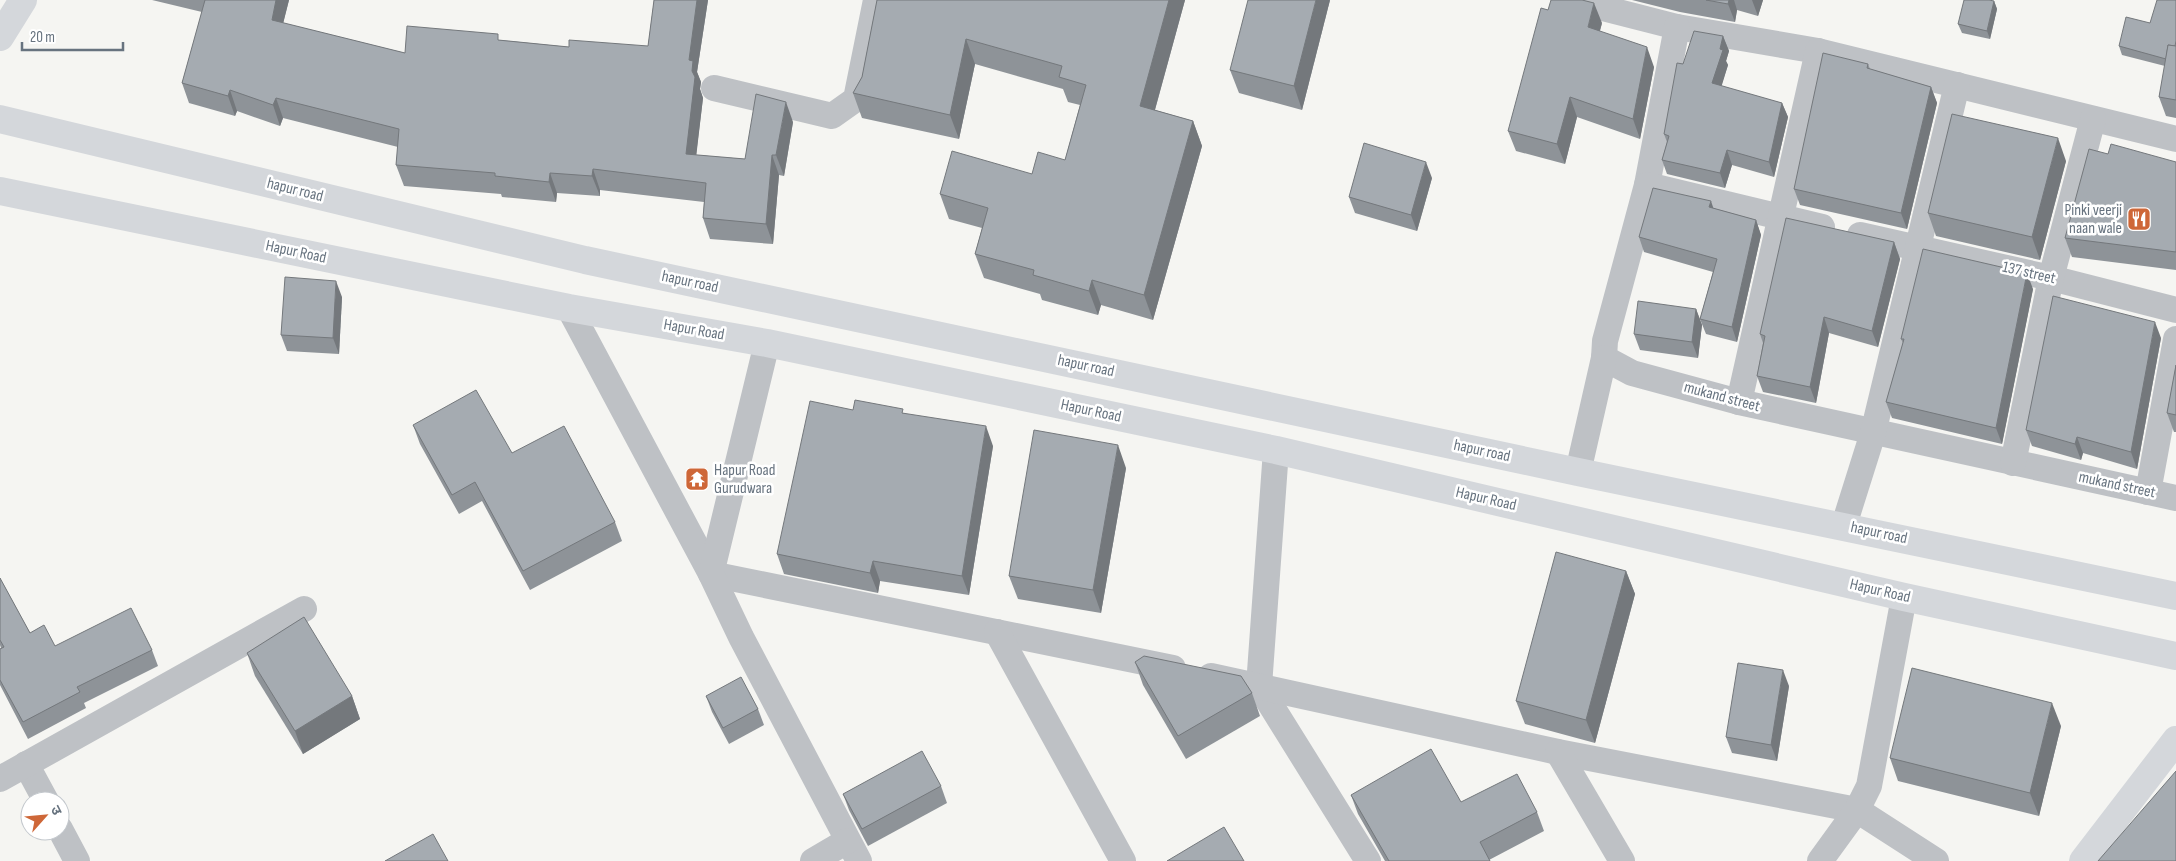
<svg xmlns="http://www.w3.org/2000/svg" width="2176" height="861" font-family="'Sofia Sans Condensed','Noto Sans Devanagari',sans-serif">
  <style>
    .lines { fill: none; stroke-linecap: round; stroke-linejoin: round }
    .minor { stroke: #bec1c5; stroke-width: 26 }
    .secondary { stroke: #d4d7db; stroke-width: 28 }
    .primary { stroke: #d4d7db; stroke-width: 28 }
    .wall { fill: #8e9398 }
    .shaded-wall { fill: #74787c }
    .building { fill: #a5abb1; stroke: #74787c }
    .labels { text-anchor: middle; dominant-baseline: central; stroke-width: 5; stroke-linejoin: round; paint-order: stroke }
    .street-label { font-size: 16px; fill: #67737f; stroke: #fff }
    .poi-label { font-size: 16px; fill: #67737f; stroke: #fff; text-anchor: end }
  </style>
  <rect width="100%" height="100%" fill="#f5f5f2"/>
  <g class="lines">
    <g class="minor">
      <polyline points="1571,0 1677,27 1818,51 2176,139"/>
      <polyline points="1677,27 1647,185 1605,341 1604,358 1632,373 1739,402 2176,498"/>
      <polyline points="714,88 832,116 856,99 876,0"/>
      <polyline points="1647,185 1822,227"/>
      <polyline points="1860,235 2051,278 2176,310"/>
      <polyline points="569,308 711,574 1173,668"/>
      <polyline points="767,343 711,574 741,637 859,861"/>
      <polyline points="1739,402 1818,51"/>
      <polyline points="1276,450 1259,686 1368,861"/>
      <polyline points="2013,463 2051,278 2093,119"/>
      <polyline points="1578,472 1604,358"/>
      <polyline points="2148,492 2176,339"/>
      <polyline points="1844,525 1873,433 1957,85"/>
      <polyline points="997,632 1123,861"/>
      <polyline points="1211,676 1558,752 1857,810 1936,861"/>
      <polyline points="1558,752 1622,861"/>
      <polyline points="26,764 46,801"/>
      <polyline points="0,779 304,609"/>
      <polyline points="60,829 77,861"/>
      <polyline points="813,861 847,841"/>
      <polyline points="1820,861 1857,810 1869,786 1904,597"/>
    </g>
    <g class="secondary">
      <polyline points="0,37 23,0"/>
      <polyline points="0,119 585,260 1578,472 2176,596"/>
      <polyline points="0,191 569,308 767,343 1276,450 1904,597 2176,656"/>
    </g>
    <polyline class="primary" points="2083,861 2176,740"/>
  </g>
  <g class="wall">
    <polygon points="152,0 289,0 283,23 405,53 500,40 569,47 648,46 654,0 708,0 697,72 701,82 700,89 703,98 696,155 745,159 793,122 784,176 779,175 773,244 710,239 703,218 704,202 600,190 600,196 557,193 556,202 502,197 501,194 404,186 396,165 398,147 283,118 280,126 237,111 235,116 189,103 182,83 202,12"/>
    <polygon points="877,0 1185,0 1155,110 1193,121 1202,146 1153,320 1101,305 1098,315 1042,300 1040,294 984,278 975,254 982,228 949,219 940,194 1032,174 1065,160 1080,105 1068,102 1063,89 975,64 959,139 862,118 853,93 862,77"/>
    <polygon points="1330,0 1302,110 1239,93 1230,70"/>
    <polygon points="1632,0 1763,0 1758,16 1737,10 1735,22 1680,12"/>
    <polygon points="2176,0 2176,118 2166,116 2159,97 2165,66 2122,55 2119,46 2150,23"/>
    <polygon points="1994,1 1997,9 1990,39 1962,33 1958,24"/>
    <polygon points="1602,23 1600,31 1654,67 1640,139 1577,117 1565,164 1516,151 1508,131"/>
    <polygon points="1723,36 1729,51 1726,61 1728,65 1721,86 1782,103 1788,117 1774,177 1732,165 1725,188 1667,174 1662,160 1667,142 1664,134 1683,64"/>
    <polygon points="1868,64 1870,69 1931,87 1937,103 1907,229 1800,205 1794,189"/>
    <polygon points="2108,154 2176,162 2176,270 2072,257 2065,238"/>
    <polygon points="2066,161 2040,260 1936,236 1928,213"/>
    <polygon points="1432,178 1417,231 1355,213 1349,197"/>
    <polygon points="1713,208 1756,220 1761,235 1737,342 1706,334 1700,319 1713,272 1644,252 1639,237"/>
    <polygon points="1894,242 1900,259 1878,347 1829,333 1816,403 1763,392 1757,376 1763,343 1760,334"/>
    <polygon points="2033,289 2002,444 1892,418 1886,402 1903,343 1901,339"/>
    <polygon points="342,297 339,354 287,351 281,335"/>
    <polygon points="1696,309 1702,325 1698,358 1640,350 1634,334"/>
    <polygon points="2161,338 2137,469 2083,453 2081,460 2032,446 2026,430"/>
    <polygon points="2176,365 2176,432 2174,432 2167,413"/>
    <polygon points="853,410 904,413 993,446 969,595 880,581 878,593 784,574 777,554"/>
    <polygon points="413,425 512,453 615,522 622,541 530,590 482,501 459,514 420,444"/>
    <polygon points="1126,468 1101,613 1018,599 1009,576"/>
    <polygon points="1626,571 1635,594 1595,743 1525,724 1516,701"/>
    <polygon points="0,578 30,633 55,646 152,650 158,666 84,703 86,708 28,739 0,685 0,649 1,648 0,645"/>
    <polygon points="247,653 352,696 360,719 303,754 255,676"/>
    <polygon points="1135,662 1252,693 1260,716 1186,759 1143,685"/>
    <polygon points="1789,686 1777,761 1732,753 1726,737"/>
    <polygon points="706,696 758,709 764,725 729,744 712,712"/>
    <polygon points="2061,726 2039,816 1898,781 1890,758"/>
    <polygon points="941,786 947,803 868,846 849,810 843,794"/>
    <polygon points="1351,795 1461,802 1537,812 1544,831 1489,860 1490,861 1385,861 1358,814"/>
  </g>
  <g class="shaded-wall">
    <polygon points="276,0 289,0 279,40 272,20"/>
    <polygon points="697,0 708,0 697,72 701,82 700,89 703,98 694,175 686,154 692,71 689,60"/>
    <polygon points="1169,0 1185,0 1149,131 1140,106"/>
    <polygon points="1316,0 1330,0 1302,110 1294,86"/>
    <polygon points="1729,0 1734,0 1737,10 1735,22 1728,4"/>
    <polygon points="1752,0 1763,0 1758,16"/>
    <polygon points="1994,1 1997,9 1990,39 1987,31"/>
    <polygon points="1594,3 1602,23 1595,47 1588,27"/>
    <polygon points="1723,36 1729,51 1726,61 1728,65 1718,98 1712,83"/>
    <polygon points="966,39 975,64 959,139 950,115"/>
    <polygon points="1647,47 1654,67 1640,139 1633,119"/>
    <polygon points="1931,87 1937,103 1907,229 1901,213"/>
    <polygon points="230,90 237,111 235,116 228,96"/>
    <polygon points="1570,97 1577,117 1565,164 1557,144"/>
    <polygon points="276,98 283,118 280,126 273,105"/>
    <polygon points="786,102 793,122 784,176 776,155"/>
    <polygon points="1782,103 1788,117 1774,177 1769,162"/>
    <polygon points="1193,121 1202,146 1153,320 1144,295"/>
    <polygon points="2058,138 2066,161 2040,260 2032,237"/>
    <polygon points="1727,150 1732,165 1725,188 1720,173"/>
    <polygon points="772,155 779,175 773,244 766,224"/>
    <polygon points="1426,162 1432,178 1417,231 1411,215"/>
    <polygon points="593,169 600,190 600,196 592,176"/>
    <polygon points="550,173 557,193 556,202 549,182"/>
    <polygon points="1711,201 1716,216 1709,207"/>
    <polygon points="1756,220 1761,235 1737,342 1732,327"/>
    <polygon points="1894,242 1900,259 1878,347 1872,331"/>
    <polygon points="2027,273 2033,289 2002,444 1996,428"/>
    <polygon points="1092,280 1101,305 1098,315 1089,291"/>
    <polygon points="336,281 342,297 339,354 333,338"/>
    <polygon points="1696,309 1702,325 1698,358 1692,342"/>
    <polygon points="1824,317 1829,333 1816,403 1810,387"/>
    <polygon points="2155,322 2161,338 2137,469 2131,452"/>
    <polygon points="986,426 993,446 969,595 962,576"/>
    <polygon points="2077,437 2083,453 2081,460 2075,444"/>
    <polygon points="1118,445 1126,468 1101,613 1093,590"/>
    <polygon points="873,561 880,581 878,593 870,573"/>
    <polygon points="1626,571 1635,594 1595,743 1586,720"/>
    <polygon points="1783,670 1789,686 1777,761 1771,745"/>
    <polygon points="352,696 360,719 303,754 295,731"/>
    <polygon points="2052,703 2061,726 2039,816 2030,793"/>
  </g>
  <g class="building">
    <polygon points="205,0 276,0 272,20 405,53 407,26 498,34 498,40 569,47 569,40 648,46 654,0 697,0 689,60 693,61 692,71 695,77 686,154 745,159 756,94 786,102 776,155 772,155 766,224 703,218 706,183 593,169 592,176 550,173 549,182 495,176 495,173 396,165 399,129 276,98 273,105 230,90 228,96 182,83"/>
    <polygon points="877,0 1169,0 1140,106 1193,121 1144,295 1092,280 1089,291 1033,275 1034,270 975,254 988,208 940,194 952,151 1032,174 1038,152 1065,160 1086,85 1059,77 1062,66 966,39 950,115 853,93 862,77"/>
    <polygon points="1248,0 1316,0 1294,86 1230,70"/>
    <polygon points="1551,0 1582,0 1594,3 1588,27 1647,47 1633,119 1570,97 1557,144 1508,131 1541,8 1548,10"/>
    <polygon points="1706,0 1729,0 1728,4"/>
    <polygon points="1964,0 1989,0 1994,1 1987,31 1958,24"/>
    <polygon points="2157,0 2176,0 2176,41 2175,46 2168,45 2166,59 2119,46 2126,17 2150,23"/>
    <polygon points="1694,31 1723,36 1720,49 1723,50 1712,83 1782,103 1769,162 1727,150 1720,173 1662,160 1669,136 1664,134 1677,63 1683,64"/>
    <polygon points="2168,45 2176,46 2176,100 2159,97"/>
    <polygon points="1823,53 1868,64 1867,68 1931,87 1901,213 1794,189"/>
    <polygon points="1952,114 2058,138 2032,237 1928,213"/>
    <polygon points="1364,143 1426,162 1411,215 1349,197"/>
    <polygon points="2111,144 2176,162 2176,252 2065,238 2089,149 2108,154"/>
    <polygon points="1653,188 1711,201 1709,207 1756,220 1732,327 1700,319 1717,259 1639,237"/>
    <polygon points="1786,218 1894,242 1872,331 1824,317 1810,387 1757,376 1765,336 1760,334"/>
    <polygon points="1923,249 2027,273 1996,428 1886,402 1904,339 1901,339"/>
    <polygon points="285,277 336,281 333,338 281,335"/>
    <polygon points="2053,296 2155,322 2131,452 2077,437 2075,444 2026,430"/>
    <polygon points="1638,301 1696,309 1692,342 1634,334"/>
    <polygon points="2176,365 2176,415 2167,413"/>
    <polygon points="476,390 512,453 564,426 615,522 523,571 475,482 452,495 413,425"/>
    <polygon points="855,400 903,409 902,413 986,426 962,576 873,561 870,573 777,554 810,401 853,410"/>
    <polygon points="1034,430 1118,445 1093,590 1009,576"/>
    <polygon points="1556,552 1626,571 1586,720 1516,701"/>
    <polygon points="0,578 30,633 44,625 55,646 131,608 152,650 77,687 80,692 23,722 0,680 0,649 4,647 0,640"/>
    <polygon points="304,617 352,696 295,731 247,653"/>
    <polygon points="1144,656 1241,676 1252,693 1178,736 1135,662"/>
    <polygon points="1738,663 1783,670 1771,745 1726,737"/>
    <polygon points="1912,668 2052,703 2030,793 1890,758"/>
    <polygon points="741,677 758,709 723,728 706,696"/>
    <polygon points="1431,749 1461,802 1517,774 1537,812 1480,842 1490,861 1389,861 1351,795"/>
    <polygon points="922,751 941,786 862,829 843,794"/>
    <polygon points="2176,771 2176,861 2098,861"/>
    <polygon points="1224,827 1244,861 1167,861"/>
    <polygon points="433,834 448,861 385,861"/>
  </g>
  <defs>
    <g id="restaurant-square" transform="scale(1.25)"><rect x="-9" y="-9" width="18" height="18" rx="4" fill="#ce6738" stroke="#fff"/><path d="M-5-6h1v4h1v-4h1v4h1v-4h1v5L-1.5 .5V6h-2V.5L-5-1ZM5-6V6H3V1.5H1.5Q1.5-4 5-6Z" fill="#fff"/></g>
    <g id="temple-square" transform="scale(1.25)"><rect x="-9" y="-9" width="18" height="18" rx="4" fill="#ce6738" stroke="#fff"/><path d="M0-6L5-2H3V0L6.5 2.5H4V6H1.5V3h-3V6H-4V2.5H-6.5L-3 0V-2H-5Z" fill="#fff"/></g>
  </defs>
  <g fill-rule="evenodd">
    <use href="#restaurant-square" x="2139" y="219"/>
    <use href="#temple-square" x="697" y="479"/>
  </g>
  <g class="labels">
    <g class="street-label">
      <text transform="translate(295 190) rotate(14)">hapur road</text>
      <text transform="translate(296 252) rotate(12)">Hapur Road</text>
      <text transform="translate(2029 273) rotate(13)">137 street</text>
      <text transform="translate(690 282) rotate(12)">hapur road</text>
      <text transform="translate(694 330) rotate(10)">Hapur Road</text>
      <text transform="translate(1086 366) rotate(12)">hapur road</text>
      <text transform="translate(1722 397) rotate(15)">mukand street</text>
      <text transform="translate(1091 411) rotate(12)">Hapur Road</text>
      <text transform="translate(1482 451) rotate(12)">hapur road</text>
      <text transform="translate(2117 485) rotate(12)">mukand street</text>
      <text transform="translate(1486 499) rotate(13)">Hapur Road</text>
      <text transform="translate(1879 533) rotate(12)">hapur road</text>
      <text transform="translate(1880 591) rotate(13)">Hapur Road</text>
    </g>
    <g class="poi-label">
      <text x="2122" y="210">Pinki veerji<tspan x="2122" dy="18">naan wale</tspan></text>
      <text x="714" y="470" text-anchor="start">Hapur Road<tspan x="714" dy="18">Gurudwara</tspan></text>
    </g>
  </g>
  <g transform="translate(45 816) rotate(63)"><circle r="24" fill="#ffffff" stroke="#c2c7cc"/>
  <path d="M0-4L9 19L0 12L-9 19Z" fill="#ce6738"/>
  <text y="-8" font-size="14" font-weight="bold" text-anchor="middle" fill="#67737f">उ</text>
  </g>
  <path d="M22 42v8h101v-8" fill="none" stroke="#67737f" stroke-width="2.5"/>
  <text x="30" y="42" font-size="15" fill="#67737f" stroke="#ffffff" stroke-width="4" paint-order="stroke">20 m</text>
</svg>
